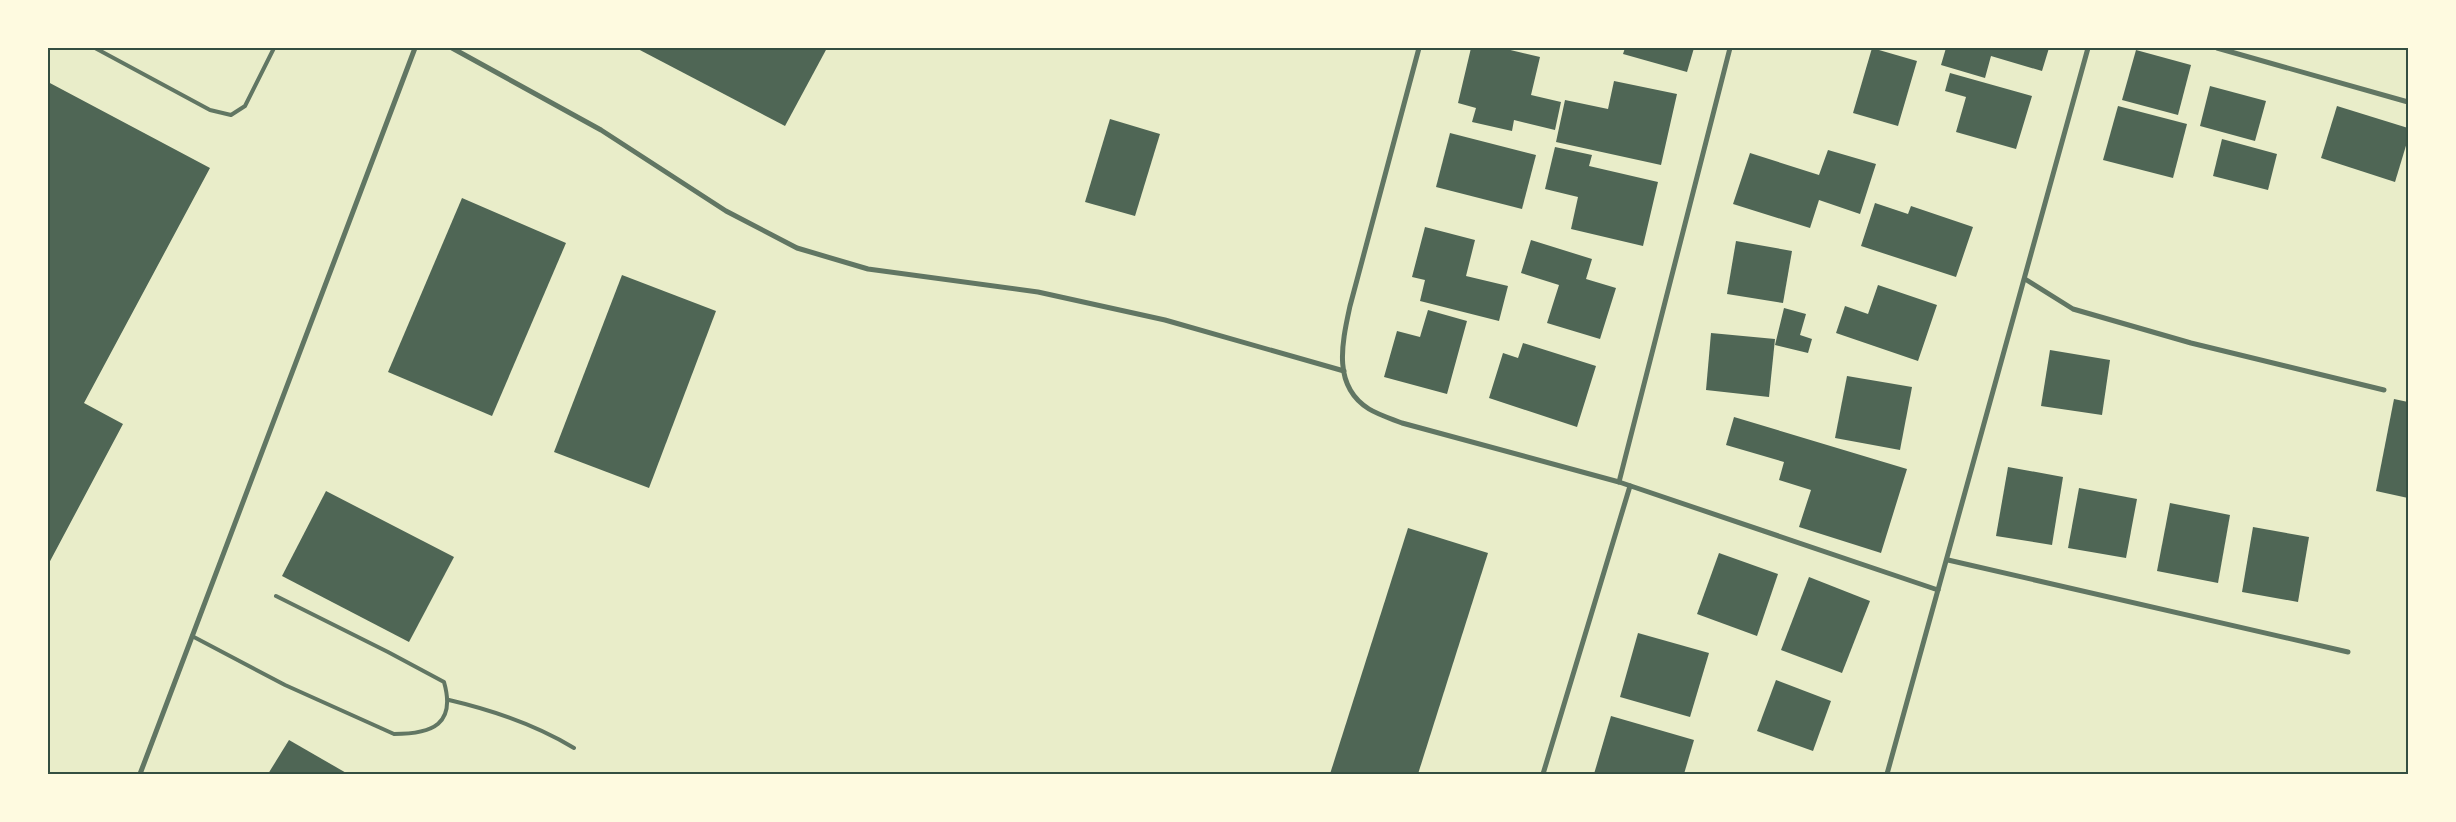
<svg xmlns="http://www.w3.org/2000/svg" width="2456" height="822" font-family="'Fira Sans',sans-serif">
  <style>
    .building { fill: #4f6655 }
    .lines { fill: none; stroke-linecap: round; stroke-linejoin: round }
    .service { stroke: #617663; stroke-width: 4 }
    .minor { stroke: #617663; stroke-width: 5 }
    .neatline { fill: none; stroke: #344e41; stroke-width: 2 }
  </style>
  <rect width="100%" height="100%" fill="#e9edc9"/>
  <g class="building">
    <polygon points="636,48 827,48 785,126"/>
    <polygon points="1471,48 1502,48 1540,57 1531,95 1561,102 1555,130 1514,120 1512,131 1472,122 1476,108 1458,103"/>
    <polygon points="1625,48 1694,48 1687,72 1623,54"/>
    <polygon points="1872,48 1917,61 1898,126 1853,113"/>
    <polygon points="1946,48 2049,48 2042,71 1991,56 1985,78 1941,65"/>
    <polygon points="2136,50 2191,65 2178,115 2122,100"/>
    <polygon points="1950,73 2032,96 2016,149 1956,132 1966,97 1945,91"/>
    <polygon points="1614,81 1677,94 1661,165 1556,142 1565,100 1608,109"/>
    <polygon points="48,82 210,168 84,403 123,424 48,565"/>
    <polygon points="2210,86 2266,101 2255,141 2200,126"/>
    <polygon points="2118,106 2187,124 2173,178 2103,160"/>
    <polygon points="2337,106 2408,128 2408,139 2395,182 2321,158"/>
    <polygon points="1110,119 1160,134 1135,216 1085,202"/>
    <polygon points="1450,133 1536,155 1522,209 1436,187"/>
    <polygon points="2222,139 2277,154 2268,190 2213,176"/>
    <polygon points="1555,147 1592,155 1589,166 1658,182 1643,246 1571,229 1578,197 1545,189"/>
    <polygon points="1828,150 1876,164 1860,214 1819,200 1810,228 1733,204 1750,153 1819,175"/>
    <polygon points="462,198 566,243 492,416 388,372"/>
    <polygon points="1875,203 1908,214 1911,206 1973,227 1956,277 1861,246"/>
    <polygon points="1425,227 1475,240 1466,276 1508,286 1499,321 1420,301 1425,280 1412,277"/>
    <polygon points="1531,240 1592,259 1586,279 1616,288 1600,339 1547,323 1559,285 1521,273"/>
    <polygon points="1736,241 1792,251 1783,303 1727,294"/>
    <polygon points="622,275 716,311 649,488 554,452"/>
    <polygon points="1878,285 1937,305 1918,361 1836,333 1845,306 1868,314"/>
    <polygon points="1784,308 1806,314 1800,335 1812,339 1808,353 1775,345"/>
    <polygon points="1428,310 1467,321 1447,394 1384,377 1397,331 1420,337"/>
    <polygon points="1711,333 1775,339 1769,397 1706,390"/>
    <polygon points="1523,343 1596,366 1577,427 1489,398 1503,353 1518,358"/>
    <polygon points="2050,350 2110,360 2102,415 2041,406"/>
    <polygon points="1847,376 1912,387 1900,450 1835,438"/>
    <polygon points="2394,399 2408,402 2408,498 2376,491"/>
    <polygon points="1734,417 1907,469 1881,553 1799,527 1811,490 1779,480 1784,462 1726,445"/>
    <polygon points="2008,467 2063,477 2052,545 1996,536"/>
    <polygon points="2079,488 2137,499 2126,558 2068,548"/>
    <polygon points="326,491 454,557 409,642 282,576"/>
    <polygon points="2170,503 2230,515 2218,583 2157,571"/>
    <polygon points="2253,527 2309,537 2298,602 2242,592"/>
    <polygon points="1408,528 1488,553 1418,774 1330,774"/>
    <polygon points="1719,553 1778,574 1757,636 1697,614"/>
    <polygon points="1809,577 1870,601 1842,673 1781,650"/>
    <polygon points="1638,633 1709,653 1690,717 1620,697"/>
    <polygon points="1776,680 1831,701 1813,751 1757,731"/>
    <polygon points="1611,716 1694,740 1684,774 1594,774"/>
    <polygon points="289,740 348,774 268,774"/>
  </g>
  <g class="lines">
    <g class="service">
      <polyline points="95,48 210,110 231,115 245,106 274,48"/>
      <path d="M 192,636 L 285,685 L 394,734 C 433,734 456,724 444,682 L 388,652 L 276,596"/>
      <path d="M 449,700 C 492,710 536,725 574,748"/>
    </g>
    <g class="minor">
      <polyline points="452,48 601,130 726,211 797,248 868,269 1038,292 1165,320 1344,371"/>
      <path d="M 1419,48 L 1350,306 C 1342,343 1332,386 1369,409 C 1379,415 1392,419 1402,423 L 1619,482 L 1938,590"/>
      <polyline points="2217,48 2408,102"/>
      <polyline points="2025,279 2073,309 2191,343 2384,390"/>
      <polyline points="1619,482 1730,48"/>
      <polyline points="1948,560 2348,652"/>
      <polyline points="140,774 415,48"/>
      <polyline points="1543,774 1630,486"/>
      <polyline points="1887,774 2088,48"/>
    </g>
  </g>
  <rect width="2456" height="822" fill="none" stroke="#fefae0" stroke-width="98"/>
  <rect x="49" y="49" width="2358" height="724" class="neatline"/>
</svg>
